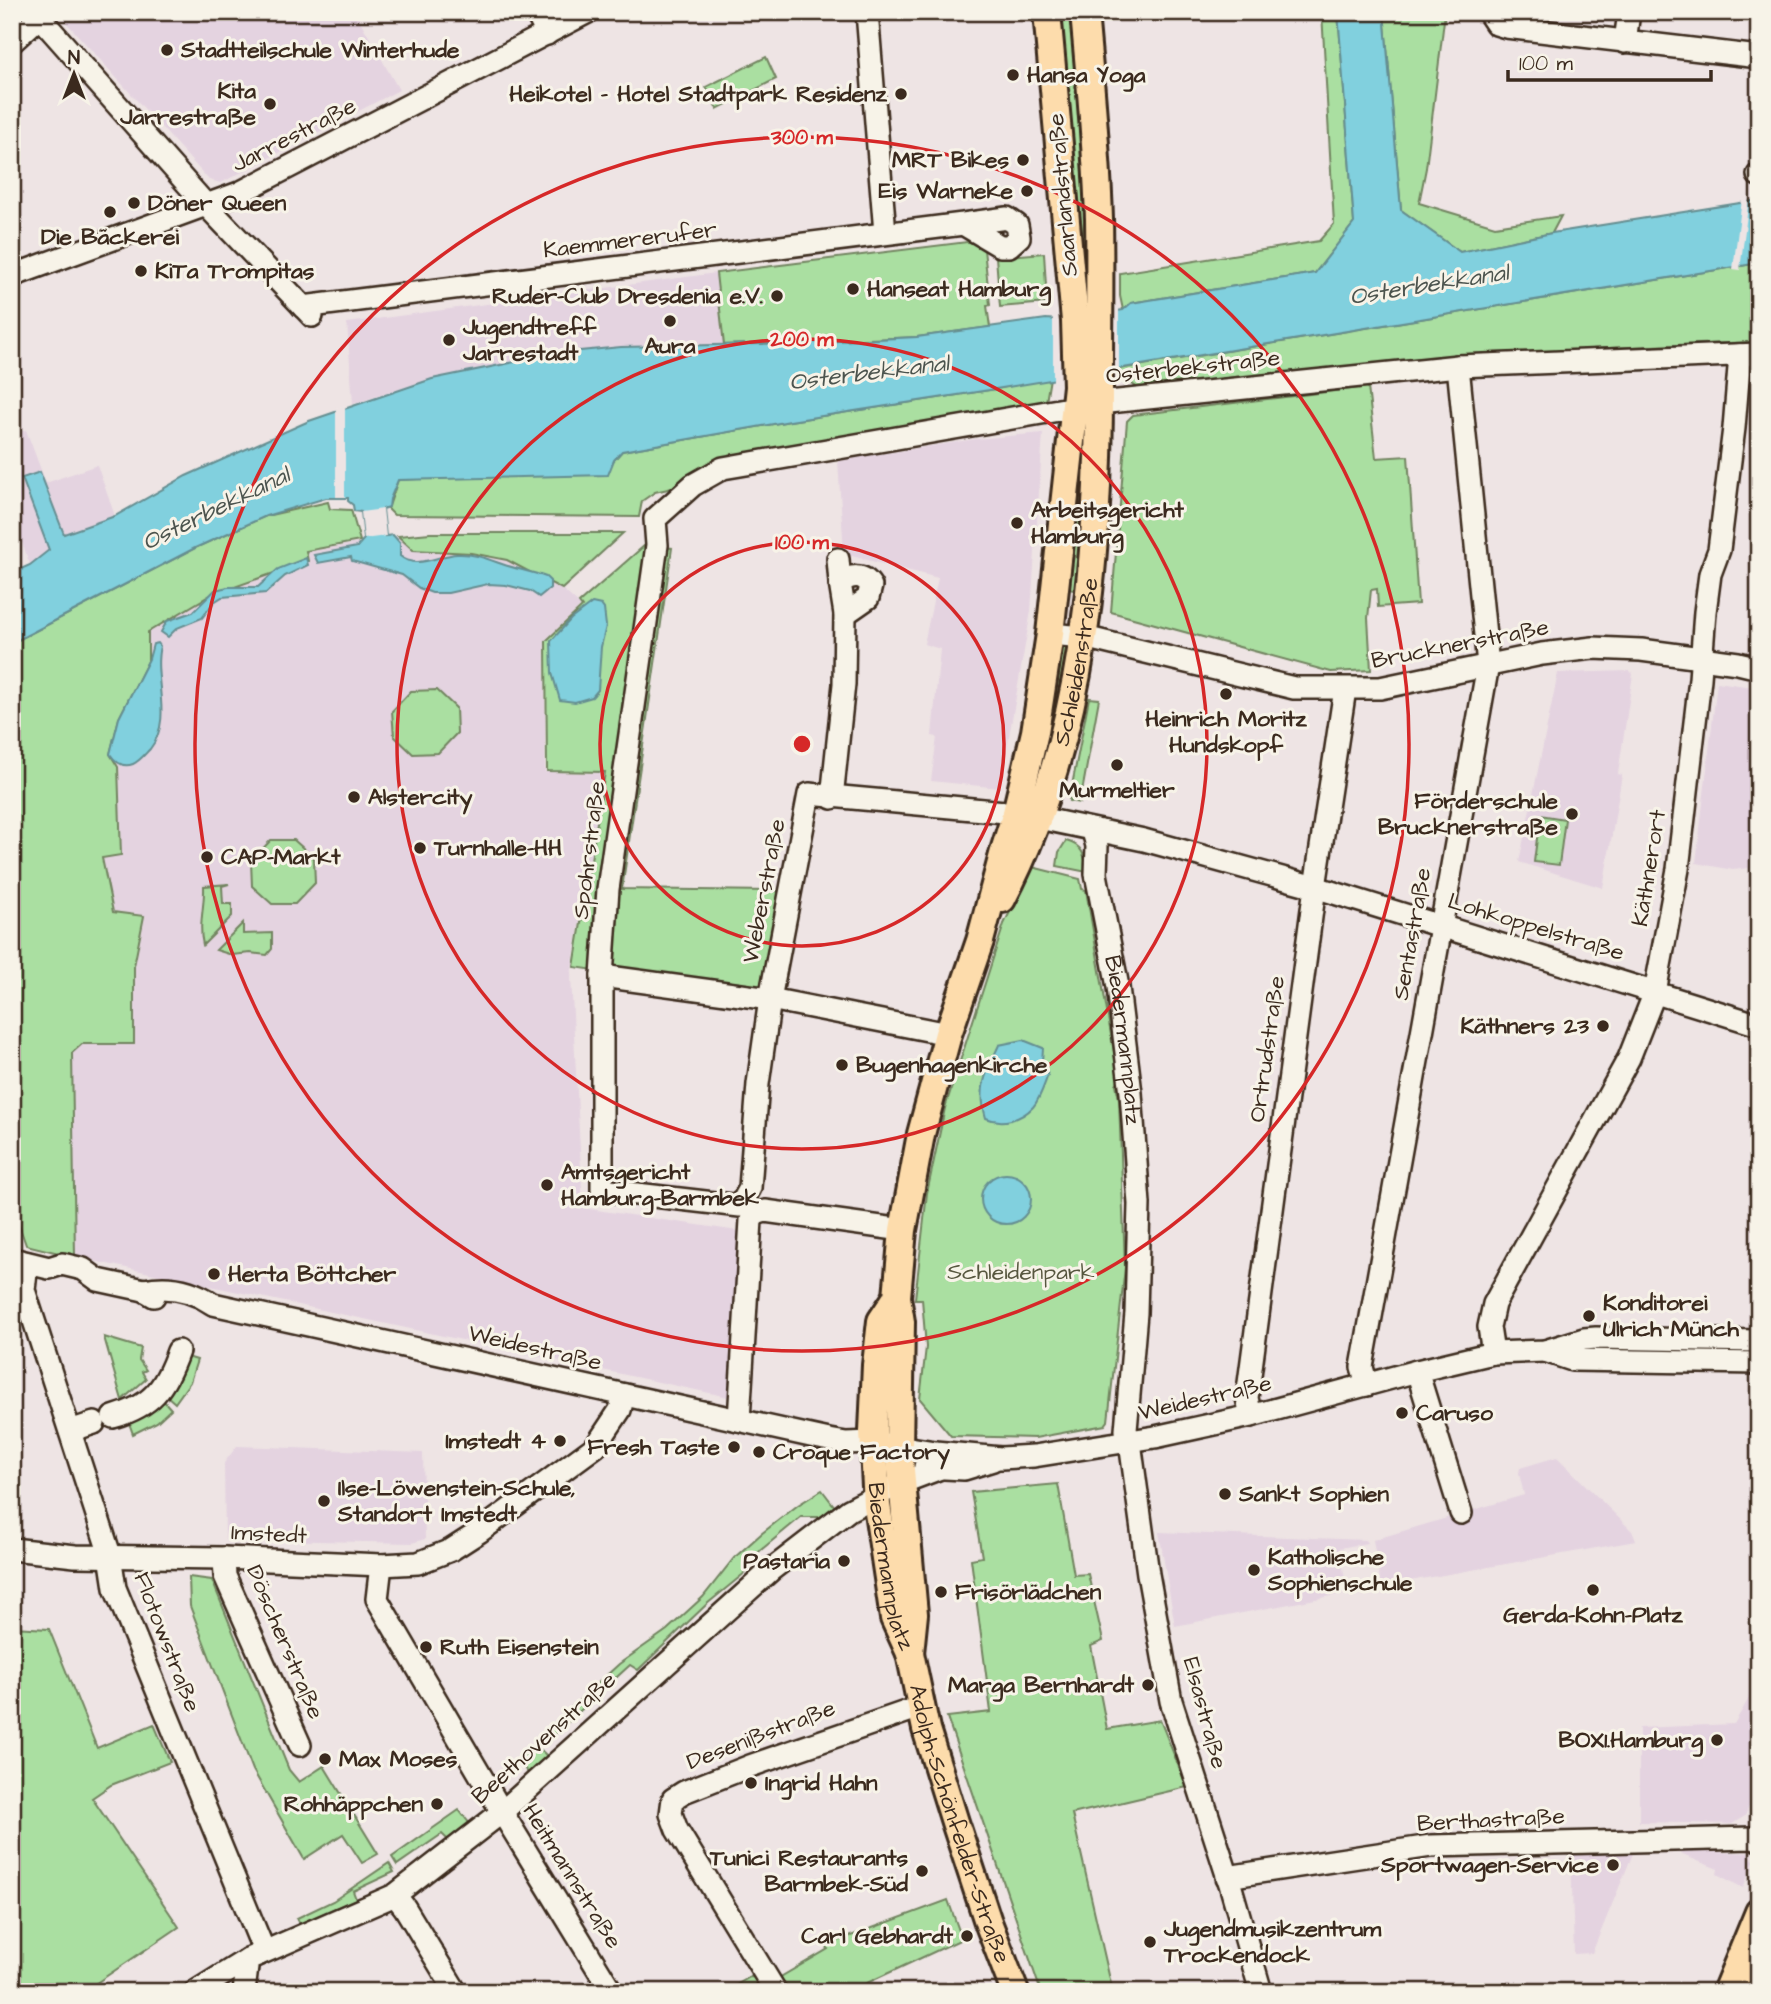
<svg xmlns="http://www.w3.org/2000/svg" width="1771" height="2004" font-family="'Architects Daughter',sans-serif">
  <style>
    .built { fill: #e4d3e0; fill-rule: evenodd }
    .green { fill: #aadfa1; stroke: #728460; stroke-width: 2 }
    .water { fill: #81d0de; stroke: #658e91; stroke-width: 2 }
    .pier { fill: #eee4e4 }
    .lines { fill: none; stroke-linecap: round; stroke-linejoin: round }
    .minor-casing { stroke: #3b2a1e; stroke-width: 26 }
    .major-casing { stroke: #3b2a1e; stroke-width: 32 }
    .minor { stroke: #f7f3e8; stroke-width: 21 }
    .major { stroke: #fddcac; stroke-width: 26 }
    .ring { fill: none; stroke: #d62828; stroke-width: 3.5 }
    .poi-dot { fill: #3b2a1e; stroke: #f7f3e8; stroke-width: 2.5 }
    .labels { text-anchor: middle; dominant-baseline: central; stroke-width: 6; stroke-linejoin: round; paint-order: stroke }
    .poi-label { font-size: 23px; font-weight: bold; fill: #3b2a1e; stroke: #f7f3e8; text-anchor: start }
    .street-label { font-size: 23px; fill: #3b2a1e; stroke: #f7f3e8 }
    .park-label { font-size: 23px; fill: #57573f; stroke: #f7f3e8 }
    .water-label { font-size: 24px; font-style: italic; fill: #4c544e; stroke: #f7f3e8 }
    .centre { fill: #d62828; stroke: #f7f3e8; stroke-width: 3.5 }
    .ring-label { font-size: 21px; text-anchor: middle; font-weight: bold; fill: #d62828; stroke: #f7f3e8; stroke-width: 6; stroke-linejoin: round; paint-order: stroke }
  </style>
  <rect width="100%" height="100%" fill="#eee4e4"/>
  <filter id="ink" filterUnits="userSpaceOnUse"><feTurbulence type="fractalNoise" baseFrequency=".0143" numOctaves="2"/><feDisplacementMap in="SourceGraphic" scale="14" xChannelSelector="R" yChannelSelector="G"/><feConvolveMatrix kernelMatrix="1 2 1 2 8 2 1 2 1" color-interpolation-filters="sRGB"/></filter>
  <g filter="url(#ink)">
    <g class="built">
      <polygon points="64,12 355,12 399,90 221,183 209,180 65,21"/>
      <polygon points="716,273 724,345 621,347 559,353 432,379 353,404 347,323"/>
      <polygon points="26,430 46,483 97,465 115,516 63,534 50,551 30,565 12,513 12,434"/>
      <polygon points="1043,433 1031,611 1000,788 931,781 937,737 932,736 940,649 924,644 938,578 844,554 838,461 975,439"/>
      <path d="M 398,536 L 413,550 L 471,553 L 507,560 L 562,589 L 581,606 L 545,641 L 545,772 L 604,773 L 571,976 L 583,1208 L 738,1231 L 733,1398 L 75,1257 L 72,1053 L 82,1044 L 134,1044 L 134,966 L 144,916 L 113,912 L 101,857 L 105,703 L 148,632 L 209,596 L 307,561 L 305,552 ZM 153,644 L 160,646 L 157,664 L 160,724 L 152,746 L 136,762 L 148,661 Z"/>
      <polygon points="1630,671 1633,674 1618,774 1622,775 1603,888 1519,862 1558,673"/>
      <polygon points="1717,682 1759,688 1759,932 1749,868 1733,870 1696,863"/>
      <polygon points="237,1446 423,1453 425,1539 412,1543 225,1539 224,1463"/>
      <polygon points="1557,1457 1632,1531 1636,1541 1381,1586 1373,1540 1524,1495 1519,1473 1520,1468"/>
      <polygon points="1159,1532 1366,1540 1367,1543 1340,1548 1347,1593 1175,1626"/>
      <polygon points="1759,1645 1759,1781 1745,1816 1732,1824 1639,1822 1639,1728 1734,1724 1748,1700"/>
      <polygon points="1634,1851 1592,1953 1574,1954 1571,1852"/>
      <polygon points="1681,1851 1749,1853 1754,1861 1743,1888 1717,1874 1718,1869 1680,1854"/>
    </g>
    <g class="green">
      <polygon points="1055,12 1079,12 1092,175 1089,305 1081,276"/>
      <polygon points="1322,12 1338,12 1354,223 1315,273 1131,303 1123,310 1120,296 1120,273 1319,241 1334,224"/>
      <polygon points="1384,12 1445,12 1426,168 1419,203 1495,226 1561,216 1552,233 1460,252 1401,210"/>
      <polygon points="766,57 776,79 717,109 706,87"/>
      <polygon points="983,240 990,305 987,306 990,327 917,337 724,345 716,273"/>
      <polygon points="1044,253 1047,303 1000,307 996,257"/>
      <path d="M 1759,263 L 1759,342 C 1551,348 1345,364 1138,388 L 1120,376 L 1119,369 Z"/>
      <polygon points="1050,378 1046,402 655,492 642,501 639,517 394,515 388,509 398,480 475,476 614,460 622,451 790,421 996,389"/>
      <polygon points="1368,387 1376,458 1408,456 1418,604 1378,607 1377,589 1371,590 1368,618 1371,670 1331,672 1111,612 1127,421 1133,415"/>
      <polygon points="1078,448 1087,449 1081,524 1080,591 1068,589 1078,507"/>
      <polygon points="328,502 330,509 351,510 360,541 306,551 308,561 209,596 148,632 148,661 119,718 110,754 118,767 121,855 102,858 113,912 144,916 134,966 134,1044 82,1044 72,1053 75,1257 26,1245 12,1205 12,643 195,548 266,516"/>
      <polygon points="430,533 623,533 562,589 507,560 471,553 413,550 398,536"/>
      <polygon points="645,545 672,548 622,889 781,891 759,994 574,967 605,772 547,771 546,641 582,607 579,603"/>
      <polygon points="1065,643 1073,644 1038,793 1050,727 1056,647"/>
      <polygon points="437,690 456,708 457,733 438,753 413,754 394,736 392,711 411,691"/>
      <polygon points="1089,698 1099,699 1080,803 1069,801"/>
      <polygon points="1540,815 1565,819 1559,865 1534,862"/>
      <polygon points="271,840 294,840 314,858 315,883 295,904 272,904 252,886 251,861"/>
      <path d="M 1066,841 C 1083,845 1085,856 1087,872 L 1057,866 L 1059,852 Z"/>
      <polygon points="1032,867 1080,879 1082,889 1086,890 1119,1081 1116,1084 1119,1099 1125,1267 1108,1421 1105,1425 1035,1438 951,1436 920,1399 926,1347 922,1299 915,1299 927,1193 945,1108 1004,924"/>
      <path d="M 229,884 L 222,886 L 223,904 L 232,904 L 232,916 L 203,945 C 198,925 205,906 204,886 Z"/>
      <polygon points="243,923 243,934 272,933 272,949 267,955 250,953 232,955 216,950"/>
      <polygon points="104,1337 141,1348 139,1360 146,1370 142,1372 146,1379 122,1400"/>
      <polygon points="187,1357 197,1360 190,1382 175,1403 167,1396"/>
      <polygon points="163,1400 171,1409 157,1422 133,1434 129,1423"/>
      <polygon points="1058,1484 1074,1575 1088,1574 1103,1641 1091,1646 1107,1729 1160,1720 1187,1787 1072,1814 1111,1984 1120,1992 1041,1992 947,1717 991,1712 971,1559 982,1557 971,1492"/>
      <polygon points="822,1490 835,1507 820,1517 801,1517 744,1564 746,1572 707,1604 638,1670 630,1665 545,1743 539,1737 619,1664 667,1630 703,1597 734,1558 761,1534 798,1505"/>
      <polygon points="189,1577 212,1580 289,1770 299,1782 324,1766 378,1854 362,1863 343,1834 304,1859 253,1770 190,1606"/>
      <polygon points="12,1627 49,1629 97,1748 154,1724 170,1762 111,1785 92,1798 179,1927 83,1992 23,1992 12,1976"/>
      <polygon points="535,1744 547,1756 529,1774 518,1761"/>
      <polygon points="459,1810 470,1824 449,1841 442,1834 397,1865 392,1857"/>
      <polygon points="389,1863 394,1872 353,1891 356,1899 300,1924 297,1918 333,1901"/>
      <polygon points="948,1900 962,1939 852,1990 852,1992 724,1992 750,1977 777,1979 828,1949 826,1945"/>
    </g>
    <g class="water">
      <path d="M 1338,12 L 1384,12 L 1401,210 L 1460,252 L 1552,233 L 1759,200 L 1759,263 L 996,389 L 790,421 L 622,451 L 614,460 L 608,475 L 398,480 L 390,499 L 389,507 L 383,509 L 386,536 L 393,535 L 400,543 L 400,556 C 416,570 438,555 457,554 C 472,553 485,558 499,563 C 514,569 531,571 546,577 L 550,581 L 550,588 L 539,597 L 530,591 L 506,585 L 488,584 L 448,593 L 432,593 L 419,588 L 402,575 L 352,561 L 351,557 L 318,563 L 314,555 L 357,547 L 364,539 L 361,512 L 354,511 L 353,505 L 348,501 L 348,498 L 326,498 L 266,516 L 195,548 L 12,643 L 12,573 L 30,565 L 49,550 L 22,478 L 40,472 L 64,534 L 115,516 L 186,476 L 309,421 L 432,379 L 559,353 L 621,347 L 801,343 L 917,337 L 1046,319 L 1059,320 L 1123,310 L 1131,303 L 1315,273 L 1354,223 Z"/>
      <polygon points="306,558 308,565 285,576 266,593 222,597 214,602 202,618 177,628 168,637 161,632 167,621 193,612 215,590 228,587 258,587 278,569"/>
      <polygon points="592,603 601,605 604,609 606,626 601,647 598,690 592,697 575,702 560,700 552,673 551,641 571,619"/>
      <path d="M 158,643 L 160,646 C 152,679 174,718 150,749 C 145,754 140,761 133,764 C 123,768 116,763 110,754 L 119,718 L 149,659 L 153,644 Z"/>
      <path d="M 1023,1040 L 1043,1048 L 1042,1062 L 1048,1075 C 1044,1085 1040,1099 1033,1107 C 1021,1120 1002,1125 986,1118 C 977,1087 986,1073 999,1045 Z"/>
      <circle cx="1006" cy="1199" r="25"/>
    </g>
    <g class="pier">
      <polygon points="1749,198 1740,270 1733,269 1742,199"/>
      <polygon points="1119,307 1119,373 1053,382 1053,316"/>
      <polygon points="345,404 345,497 336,497 336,407"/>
      <polygon points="383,509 386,536 364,539 361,512"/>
    </g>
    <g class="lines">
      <g class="minor-casing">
        <g id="minor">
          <polyline points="35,12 206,205 312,316"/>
          <polyline points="536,12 547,34"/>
          <polyline points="867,12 885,233"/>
          <polyline points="1488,12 1496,24 1506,27 1759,57"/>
          <polyline points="12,42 45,12"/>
          <polyline points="1625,42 1629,12"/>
          <polyline points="1758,175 1759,174"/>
          <polyline points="12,276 239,193 588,12"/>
          <polyline points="303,307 963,224 1000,246 1009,246 1019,237 1017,225 1007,218 963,224"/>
          <path d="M 838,559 L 840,583 C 851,575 863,573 871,586 L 868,598 L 845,614"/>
          <polyline points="1050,634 1084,637 1294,688 1380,688 1542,654 1593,648 1641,650 1738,663 1759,668"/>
          <polyline points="832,798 844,684 845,614 840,583"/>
          <polyline points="1016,813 809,794 770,999 758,1084 750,1188 740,1206 602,1190 602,976 608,889 657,545 655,519 693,485 723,468 1099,403 1458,366 1759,354"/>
          <polyline points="1039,818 1144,840 1315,887 1759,1025"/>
          <path id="s1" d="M 1093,831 L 1097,846 L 1096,874 L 1118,987 L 1131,1093 L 1139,1204 L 1136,1313 L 1126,1430 L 1130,1442 L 1148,1574 L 1171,1701 L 1230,1884 L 1261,1992"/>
          <polyline points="602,976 770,999 948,1034"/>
          <polyline points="12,1259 49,1268 62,1264 83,1269 98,1280 144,1290 154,1296"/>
          <polyline points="27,1263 24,1290 110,1555 115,1588 264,1951"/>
          <path d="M 144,1290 C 169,1285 191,1289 213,1304 L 829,1440 L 846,1443 L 873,1442 L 935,1452 L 1001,1458 L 1034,1456 L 1155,1437 L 1251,1416 L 1417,1371 L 1493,1353 L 1545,1351 L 1584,1339 L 1596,1338 L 1759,1341"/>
          <polyline points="1545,1351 1572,1360 1759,1363"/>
          <polyline points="1493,1353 1489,1327 1494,1304 1629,1058 1655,992 1678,869 1700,679 1705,612 1710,574 1719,550 1734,428 1740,355"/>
          <polyline points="1417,1371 1461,1513"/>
          <polyline points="1367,1385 1362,1367 1488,665 1458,366"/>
          <polyline points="1251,1416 1247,1398 1315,887 1345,689"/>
          <path d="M 113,1417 C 152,1406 165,1388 178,1351"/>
          <polyline points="739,1420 751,1220 756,1214 765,1211 903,1230"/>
          <polyline points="70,1431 94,1423"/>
          <polyline points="925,1467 964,1469 993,1460"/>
          <polyline points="12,1549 75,1556 224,1558 381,1565 418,1563 451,1550 479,1532 596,1446 620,1410 624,1395"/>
          <polyline points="224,1558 225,1576 300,1745"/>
          <polyline points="381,1565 377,1599 502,1812 612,1992"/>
          <polyline points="1227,1877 1431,1846 1752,1838 1759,1840"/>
          <polyline points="395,1895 405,1908 456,1992"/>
          <polyline points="195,1992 248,1959 395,1895 502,1812 771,1570 849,1510 901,1483 938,1469"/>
          <polyline points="244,1992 248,1959"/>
          <polyline points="776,1992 677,1830 671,1814 673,1799 684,1792 750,1766 920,1707"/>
        </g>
      </g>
      <g class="major-casing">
        <g id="major">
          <path id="s2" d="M 1002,899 C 1086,738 1100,551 1099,372 C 1099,321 1100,270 1099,219 C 1097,150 1090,81 1084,12"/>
          <path id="s3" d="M 897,1297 L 881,1321 L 876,1365 L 873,1431 L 877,1505 L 894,1618 L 910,1653 L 926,1729 L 955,1822 L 988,1922 L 1015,1992"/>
          <polyline points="910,1653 914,1614 899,1448 901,1322 897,1297 903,1230 921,1134 948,1034 980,941 1004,851 1016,813 1035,732 1050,634 1077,386 1075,321 1047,12"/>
          <polyline points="1726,1992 1759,1912"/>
          <polyline points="1753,1992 1759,1977"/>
        </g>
      </g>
      <use href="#minor" class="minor"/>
      <use href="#major" class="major"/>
    </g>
  </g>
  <g class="ring">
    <circle cx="802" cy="744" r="202"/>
    <circle cx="802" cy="744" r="405"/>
    <circle cx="802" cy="744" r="607"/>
  </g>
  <g class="poi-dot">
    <circle cx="167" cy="50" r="7"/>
    <circle cx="1013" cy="75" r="7"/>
    <circle cx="901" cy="94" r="7"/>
    <circle cx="270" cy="104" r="7"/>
    <circle cx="1023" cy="160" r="7"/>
    <circle cx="1027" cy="191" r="7"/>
    <circle cx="134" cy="203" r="7"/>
    <circle cx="110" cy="212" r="7"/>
    <circle cx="141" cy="271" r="7"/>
    <circle cx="853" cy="289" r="7"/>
    <circle cx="777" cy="296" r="7"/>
    <circle cx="670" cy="321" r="7"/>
    <circle cx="449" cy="340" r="7"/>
    <circle cx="1017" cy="523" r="7"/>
    <circle cx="1226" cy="694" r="7"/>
    <circle cx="1117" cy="765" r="7"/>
    <circle cx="354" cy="797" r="7"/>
    <circle cx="1572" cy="814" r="7"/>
    <circle cx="420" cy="848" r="7"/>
    <circle cx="207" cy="857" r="7"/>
    <circle cx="1603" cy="1026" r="7"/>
    <circle cx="842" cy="1065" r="7"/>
    <circle cx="547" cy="1185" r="7"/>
    <circle cx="214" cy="1274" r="7"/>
    <circle cx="1589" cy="1316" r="7"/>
    <circle cx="1402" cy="1413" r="7"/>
    <circle cx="560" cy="1441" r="7"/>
    <circle cx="734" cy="1447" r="7"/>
    <circle cx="759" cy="1452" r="7"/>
    <circle cx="1225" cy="1494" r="7"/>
    <circle cx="324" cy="1501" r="7"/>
    <circle cx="844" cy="1561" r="7"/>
    <circle cx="1254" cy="1570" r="7"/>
    <circle cx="1593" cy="1590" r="7"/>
    <circle cx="941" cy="1592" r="7"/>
    <circle cx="426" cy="1647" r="7"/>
    <circle cx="1148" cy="1685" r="7"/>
    <circle cx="1717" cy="1740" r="7"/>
    <circle cx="325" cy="1759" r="7"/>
    <circle cx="751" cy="1783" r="7"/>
    <circle cx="437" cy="1804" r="7"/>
    <circle cx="1613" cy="1865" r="7"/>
    <circle cx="922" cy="1871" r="7"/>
    <circle cx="967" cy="1936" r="7"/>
    <circle cx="1150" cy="1942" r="7"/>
  </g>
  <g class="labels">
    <g class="poi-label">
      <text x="181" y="50">Stadtteilschule Winterhude</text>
      <text x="1027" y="75">Hansa Yoga</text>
      <text x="256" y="91" text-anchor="end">Kita<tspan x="256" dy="26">Jarrestraße</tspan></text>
      <text x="887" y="94" text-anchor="end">Heikotel – Hotel Stadtpark Residenz</text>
      <text x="1009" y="160" text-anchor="end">MRT Bikes</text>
      <text x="1013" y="191" text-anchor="end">Eis Warneke</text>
      <text x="148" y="203">Döner Queen</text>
      <text x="110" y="237" text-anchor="middle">Die Bäckerei</text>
      <text x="155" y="271">KiTa Trompitas</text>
      <text x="867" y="289">Hanseat Hamburg</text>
      <text x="763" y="296" text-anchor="end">Ruder-Club Dresdenia e.V.</text>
      <text x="463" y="327">Jugendtreff<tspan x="463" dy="26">Jarrestadt</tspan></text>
      <text x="670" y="346" text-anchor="middle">Aura</text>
      <text x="1031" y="510">Arbeitsgericht<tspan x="1031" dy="26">Hamburg</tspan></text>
      <text x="1226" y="719" text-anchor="middle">Heinrich Moritz<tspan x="1226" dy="26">Hundskopf</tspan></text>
      <text x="1117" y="790" text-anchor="middle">Murmeltier</text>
      <text x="368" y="797">Alstercity</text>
      <text x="1558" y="801" text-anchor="end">Förderschule<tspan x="1558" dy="26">Brucknerstraße</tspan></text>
      <text x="434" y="848">Turnhalle-HH</text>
      <text x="221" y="857">CAP-Markt</text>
      <text x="1589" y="1026" text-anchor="end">Käthners 23</text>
      <text x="856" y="1065">Bugenhagenkirche</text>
      <text x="561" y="1172">Amtsgericht<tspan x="561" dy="26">Hamburg-Barmbek</tspan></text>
      <text x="228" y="1274">Herta Böttcher</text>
      <text x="1603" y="1303">Konditorei<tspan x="1603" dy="26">Ulrich Münch</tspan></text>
      <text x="1416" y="1413">Caruso</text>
      <text x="546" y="1441" text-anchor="end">Imstedt 4</text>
      <text x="720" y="1447" text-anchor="end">Fresh Taste</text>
      <text x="773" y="1452">Croque Factory</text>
      <text x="338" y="1488">Ilse-Löwenstein-Schule,<tspan x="338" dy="26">Standort Imstedt</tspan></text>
      <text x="1239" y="1494">Sankt Sophien</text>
      <text x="1268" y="1557">Katholische<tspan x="1268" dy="26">Sophienschule</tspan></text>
      <text x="830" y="1561" text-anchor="end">Pastaria</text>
      <text x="955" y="1592">Frisörlädchen</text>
      <text x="1593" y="1615" text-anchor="middle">Gerda-Kohn-Platz</text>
      <text x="440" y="1647">Ruth Eisenstein</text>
      <text x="1134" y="1685" text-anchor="end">Marga Bernhardt</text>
      <text x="1703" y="1740" text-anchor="end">BOX1.Hamburg</text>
      <text x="339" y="1759">Max Moses</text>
      <text x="765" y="1783">Ingrid Hahn</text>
      <text x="423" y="1804" text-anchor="end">Rohhäppchen</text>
      <text x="908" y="1858" text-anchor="end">Tunici Restaurants<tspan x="908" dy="26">Barmbek-Süd</tspan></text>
      <text x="1599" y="1865" text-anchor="end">Sportwagen-Service</text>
      <text x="1164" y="1929">Jugendmusikzentrum<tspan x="1164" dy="26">Trockendock</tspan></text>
      <text x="953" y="1936" text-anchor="end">Carl Gebhardt</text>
    </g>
    <g class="street-label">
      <text transform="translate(294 135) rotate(-27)">Jarrestraße</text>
      <text transform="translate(1063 195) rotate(-95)">Saarlandstraße</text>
      <text transform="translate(630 240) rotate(-7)">Kaemmererufer</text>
      <text transform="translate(1193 367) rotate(-6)">Osterbekstraße</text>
      <text transform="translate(1460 644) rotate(-11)">Brucknerstraße</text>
      <text stroke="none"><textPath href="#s2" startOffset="250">Schleidenstraße</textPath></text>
      <text transform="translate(589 850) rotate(-83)">Spohrstraße</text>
      <text transform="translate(1649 868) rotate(-81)">Käthnerort</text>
      <text transform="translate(764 891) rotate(-79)">Weberstraße</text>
      <text transform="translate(1536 927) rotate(17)">Lohkoppelstraße</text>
      <text transform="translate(1412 934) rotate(-80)">Sentastraße</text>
      <text stroke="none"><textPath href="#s1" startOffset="212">Biedermannplatz</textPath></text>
      <text transform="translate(1267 1049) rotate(-82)">Ortrudstraße</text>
      <text transform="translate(535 1348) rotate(13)">Weidestraße</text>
      <text transform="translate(1205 1398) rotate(-13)">Weidestraße</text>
      <text transform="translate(269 1534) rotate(3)">Imstedt</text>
      <text stroke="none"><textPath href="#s3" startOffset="276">Biedermannplatz</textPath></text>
      <text transform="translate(167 1642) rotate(69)">Flotowstraße</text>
      <text transform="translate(285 1642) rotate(67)">Döscherstraße</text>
      <text transform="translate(1205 1713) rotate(75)">Elsastraße</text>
      <text transform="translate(761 1735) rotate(-21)">Desenißstraße</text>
      <text transform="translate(544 1738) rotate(-42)">Beethovenstraße</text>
      <text transform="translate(1491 1820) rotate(-3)">Berthastraße</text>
      <text stroke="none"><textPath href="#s3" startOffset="544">Adolph-Schönfelder-Straße</textPath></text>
      <text transform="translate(572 1876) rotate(58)">Heitmannstraße</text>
    </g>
    <g class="park-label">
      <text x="1021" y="1272">Schleidenpark</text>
    </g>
    <g class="water-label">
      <text transform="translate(1429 285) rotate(-9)">Osterbekkanal</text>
      <text transform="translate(869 373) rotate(-7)">Osterbekkanal</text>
      <text transform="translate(216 509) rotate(-26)">Osterbekkanal</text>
    </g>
  </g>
  <circle cx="802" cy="744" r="10" class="centre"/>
  <g class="ring-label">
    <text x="802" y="144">300 m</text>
    <text x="802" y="346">200 m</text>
    <text x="802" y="549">100 m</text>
  </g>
  <rect width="1771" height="2004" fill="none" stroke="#f7f3e8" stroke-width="42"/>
  <rect x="21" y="21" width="1729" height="1962" fill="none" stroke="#3b2a1e" stroke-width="2.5" filter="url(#ink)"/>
  <g transform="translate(74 74)" stroke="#f7f3e8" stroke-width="5" paint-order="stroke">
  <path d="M0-5L12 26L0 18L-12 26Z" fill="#3b2a1e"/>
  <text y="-10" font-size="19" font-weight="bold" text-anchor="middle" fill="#3b2a1e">N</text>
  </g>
  <path d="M1508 70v10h203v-10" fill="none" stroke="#3b2a1e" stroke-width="3.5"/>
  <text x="1519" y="70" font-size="21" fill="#3b2a1e" stroke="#f7f3e8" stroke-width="5" paint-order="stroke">100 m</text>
</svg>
